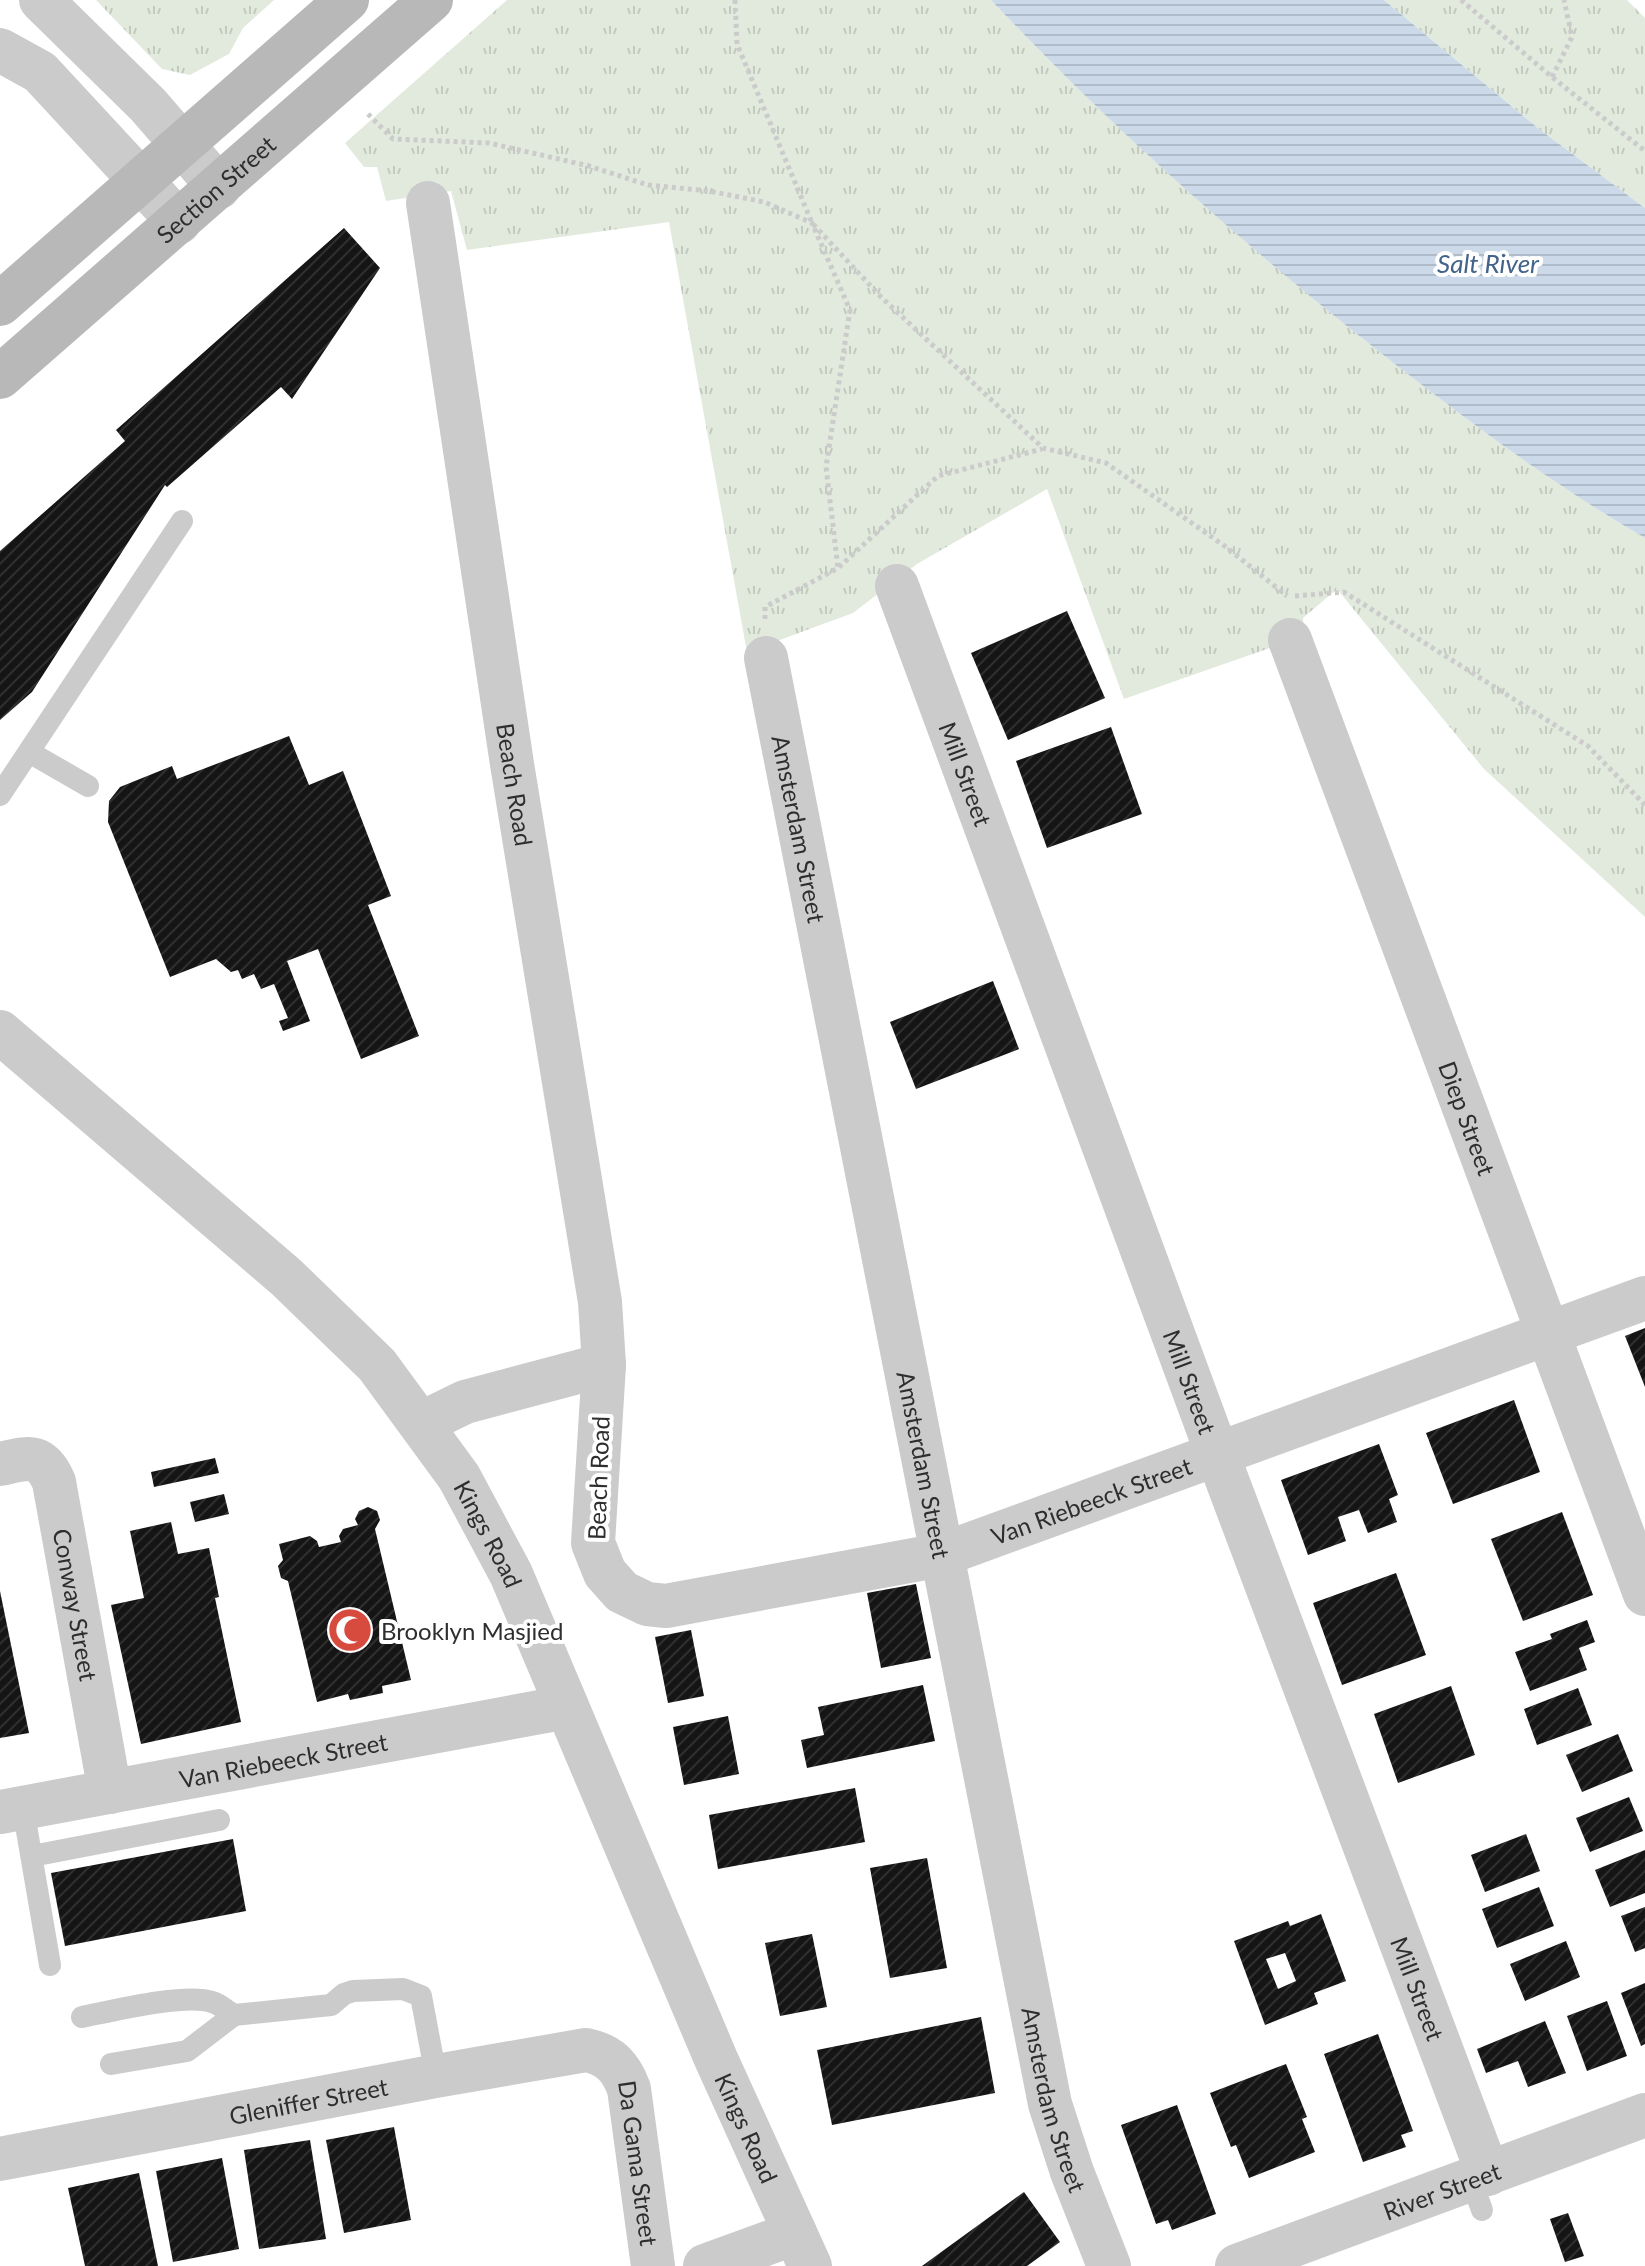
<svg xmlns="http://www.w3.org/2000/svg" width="1645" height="2266" font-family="Lato,sans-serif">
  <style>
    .grass { fill: url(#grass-tufts) }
    .water { fill: url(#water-rules) }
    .building { fill: url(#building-hatch); fill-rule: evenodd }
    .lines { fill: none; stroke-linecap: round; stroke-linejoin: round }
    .path { stroke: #cbcbcb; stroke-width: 5; stroke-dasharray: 4 4; stroke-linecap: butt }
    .lane { stroke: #cbcbcb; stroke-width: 22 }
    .street { stroke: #cbcbcb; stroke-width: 44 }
    .secondary { stroke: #b8b8b8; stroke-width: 44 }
    .labels { text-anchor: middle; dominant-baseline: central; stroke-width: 8; stroke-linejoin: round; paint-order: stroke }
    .street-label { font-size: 24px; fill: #2e2e2e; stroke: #fff }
    .poi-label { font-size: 24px; fill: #2e2e2e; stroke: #fff; text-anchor: start }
    .water-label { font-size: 26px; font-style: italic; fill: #43638a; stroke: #fff }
  </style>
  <defs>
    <pattern id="grass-tufts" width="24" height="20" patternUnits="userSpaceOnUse" patternTransform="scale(2)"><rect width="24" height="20" fill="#e2eadd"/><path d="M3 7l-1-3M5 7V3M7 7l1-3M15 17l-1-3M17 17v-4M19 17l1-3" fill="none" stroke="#c2c9be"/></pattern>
    <pattern id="water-rules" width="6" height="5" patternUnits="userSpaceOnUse" patternTransform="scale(2)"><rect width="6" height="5" fill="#cbd9e9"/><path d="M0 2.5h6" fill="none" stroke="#afbbc8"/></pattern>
    <pattern id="building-hatch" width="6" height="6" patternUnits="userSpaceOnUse" patternTransform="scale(2)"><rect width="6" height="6" fill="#151515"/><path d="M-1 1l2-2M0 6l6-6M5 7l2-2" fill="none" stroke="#2f2f2f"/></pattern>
  </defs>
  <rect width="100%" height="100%" fill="#fff"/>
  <g class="grass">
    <polygon points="96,0 274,0 243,28 229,54 190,75 162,69"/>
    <path d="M 507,0 L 991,0 C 1105,121 1229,231 1358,335 C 1450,408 1544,479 1645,538 L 1645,917 L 1484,769 L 1337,589 L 1303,618 L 1304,636 L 1124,699 L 1047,489 L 917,564 L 853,613 L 747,652 L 669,222 L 467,250 L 451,191 L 386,201 L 377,167 L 364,167 L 345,143 Z"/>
    <polygon points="1384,0 1627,0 1645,18 1645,208 1539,129"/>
  </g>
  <path class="water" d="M 991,0 L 1384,0 L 1539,129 L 1645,208 L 1645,538 C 1542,478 1446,405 1353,331 C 1226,229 1103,119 991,0 Z"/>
  <g class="building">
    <polygon points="344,228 380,268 292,399 281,387 167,487 165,485 32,692 0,720 0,551 125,441 116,430"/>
    <polygon points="1067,611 1105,698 1008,740 971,653"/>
    <polygon points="1111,727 1142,814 1047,848 1016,761"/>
    <polygon points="289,736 309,785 343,771 391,896 368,905 419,1036 361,1059 318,949 287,961 310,1021 283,1031 279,1021 288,1018 274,984 261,989 254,974 242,979 238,970 231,972 216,959 170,977 108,822 109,801 120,787 172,766 177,779"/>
    <polygon points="993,981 1019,1049 916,1089 890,1022"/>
    <polygon points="1645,1328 1645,1387 1625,1336"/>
    <polygon points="1514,1400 1540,1472 1453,1504 1426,1433"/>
    <polygon points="1379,1444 1398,1495 1389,1499 1397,1522 1368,1533 1359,1510 1338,1517 1346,1541 1308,1555 1281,1480"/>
    <polygon points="215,1458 219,1473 154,1487 151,1472"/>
    <polygon points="224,1494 229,1514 195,1522 190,1502"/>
    <polygon points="368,1507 377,1511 380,1520 375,1529 411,1680 382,1686 383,1693 350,1700 348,1694 317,1702 288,1581 281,1578 278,1566 283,1560 279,1544 310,1536 317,1541 319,1547 341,1542 339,1536 343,1529 358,1525 355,1519 359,1511"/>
    <polygon points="1562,1512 1593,1595 1523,1621 1491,1539"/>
    <polygon points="171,1522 178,1554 209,1548 219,1597 215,1598 241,1722 141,1744 111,1605 144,1598 130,1531"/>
    <polygon points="1396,1573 1426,1655 1342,1685 1313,1603"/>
    <polygon points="916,1584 931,1658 881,1668 867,1593"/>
    <polygon points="0,1591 29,1733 0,1738"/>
    <polygon points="1587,1620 1595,1642 1579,1648 1587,1670 1530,1691 1515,1652 1552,1639 1550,1634"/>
    <polygon points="691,1630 704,1696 668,1703 655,1637"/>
    <polygon points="923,1685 935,1741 807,1768 801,1740 824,1735 818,1707"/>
    <polygon points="1451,1686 1475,1755 1398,1783 1374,1714"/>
    <polygon points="1578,1688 1592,1725 1537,1745 1524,1709"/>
    <polygon points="728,1716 739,1774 684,1785 673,1727"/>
    <polygon points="1618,1734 1633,1771 1582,1792 1566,1755"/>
    <polygon points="855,1788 865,1842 718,1869 709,1815"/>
    <polygon points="1629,1797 1643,1831 1590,1852 1576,1818"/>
    <polygon points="1526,1834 1540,1871 1485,1892 1471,1855"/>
    <polygon points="233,1839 246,1911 65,1946 51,1873"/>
    <polygon points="1645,1850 1645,1893 1610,1907 1595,1870"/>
    <polygon points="927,1858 947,1968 890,1978 870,1868"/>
    <polygon points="1539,1887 1554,1926 1497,1948 1482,1909"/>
    <polygon points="1645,1907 1645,1948 1635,1952 1621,1916"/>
    <path d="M 1321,1914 L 1346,1981 L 1314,1993 L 1318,2004 L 1265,2025 L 1234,1941 L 1288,1921 L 1290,1926 ZM 1285,1953 L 1296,1981 L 1278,1989 L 1266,1959 Z"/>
    <polygon points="812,1934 827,2007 780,2016 765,1943"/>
    <polygon points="1566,1941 1580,1977 1525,2001 1510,1964"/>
    <polygon points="1645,1983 1645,2044 1641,2046 1621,1993"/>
    <polygon points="1607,2001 1627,2056 1587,2071 1567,2016"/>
    <polygon points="981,2017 995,2093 832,2125 817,2050"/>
    <polygon points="1545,2021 1566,2073 1528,2087 1518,2061 1486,2073 1477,2049"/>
    <polygon points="1378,2034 1413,2131 1401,2135 1406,2147 1363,2162 1324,2054"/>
    <polygon points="1286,2064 1307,2117 1302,2119 1315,2152 1249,2178 1236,2145 1231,2147 1210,2093"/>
    <polygon points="1177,2105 1216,2214 1172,2230 1168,2220 1156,2224 1121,2125"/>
    <polygon points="394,2127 411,2220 344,2233 326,2140"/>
    <polygon points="310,2140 326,2239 259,2249 244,2150"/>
    <polygon points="222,2158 239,2249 173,2262 156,2171"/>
    <polygon points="139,2173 158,2266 85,2266 68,2188"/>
    <polygon points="1024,2192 1060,2242 1027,2266 922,2266"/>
    <polygon points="1568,2213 1584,2256 1565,2262 1550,2219"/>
  </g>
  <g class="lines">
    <g class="path">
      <polyline points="735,0 737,44 812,223 881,297 1043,448 1106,463 1226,547 1287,596"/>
      <polyline points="1461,0 1552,77 1645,151"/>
      <polyline points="1552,77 1572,37 1564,0"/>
      <polyline points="368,114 393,139 489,143 589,166 648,185 709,191 764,202 812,223 850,310 826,467 838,568"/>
      <polyline points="1295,596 1344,592 1588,746 1645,805"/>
      <polyline points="765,619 765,607 838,568 938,476 1042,449"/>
    </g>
    <g class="lane">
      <polyline points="29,752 88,786"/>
      <polyline points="0,795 182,521"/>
      <polyline points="23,1808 50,1965"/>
      <polyline points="32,1856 219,1820"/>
      <path d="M 82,2017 C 112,2011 185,1993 212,2002 C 220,2004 227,2011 234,2015"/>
      <polyline points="111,2064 187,2051 234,2015 331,2005 344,1994 353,1991 403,1989 421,1996 436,2076"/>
      <polyline points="1471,2180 1482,2210"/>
    </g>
    <g class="street">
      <polyline points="41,0 148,105 219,187"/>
      <polyline points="0,50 40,72 179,222"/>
      <path id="s1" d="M 428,203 L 512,764 L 600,1302 L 604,1365 L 593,1543 L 605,1573 L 622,1592 L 647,1604 L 666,1606 L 941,1555 L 1645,1298"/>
      <path id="s2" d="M 897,586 L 1218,1456 L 1488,2174"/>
      <path id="s3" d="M 1290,640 L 1645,1594"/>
      <path id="s4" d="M 766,658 L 1050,2104 L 1072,2172 L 1109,2266"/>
      <path id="s5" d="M 0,1032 L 286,1277 L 377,1365 L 459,1477 L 511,1574 L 716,2059 L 810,2266"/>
      <polyline points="422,1423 465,1402 604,1365"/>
      <path id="s6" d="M 0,1464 C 28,1458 41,1452 54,1482 L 110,1792"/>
      <path id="s7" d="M 0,1812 L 567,1707"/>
      <path id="s8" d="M 0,2159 L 436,2076 L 586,2050 C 610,2055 621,2067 629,2089 L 653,2266"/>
      <polyline points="705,2266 795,2233"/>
      <path id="s9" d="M 1237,2266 L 1645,2115"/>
    </g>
    <g class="secondary">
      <polyline points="0,304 347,0"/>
      <path id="s10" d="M 0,377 L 431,0"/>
    </g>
  </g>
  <defs>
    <g id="mosque-disc" transform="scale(2.3)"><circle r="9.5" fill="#d74a3e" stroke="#fff"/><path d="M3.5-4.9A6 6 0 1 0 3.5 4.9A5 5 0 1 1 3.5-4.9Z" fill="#fff"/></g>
  </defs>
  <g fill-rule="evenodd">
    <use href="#mosque-disc" x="350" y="1630"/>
  </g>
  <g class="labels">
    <g class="street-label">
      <text stroke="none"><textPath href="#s10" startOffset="286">Section Street</textPath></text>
      <text stroke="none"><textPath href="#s2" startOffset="200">Mill Street</textPath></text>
      <text stroke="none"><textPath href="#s1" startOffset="588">Beach Road</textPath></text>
      <text stroke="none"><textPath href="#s4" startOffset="174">Amsterdam Street</textPath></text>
      <text stroke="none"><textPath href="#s3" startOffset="510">Diep Street</textPath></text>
      <text stroke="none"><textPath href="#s2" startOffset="848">Mill Street</textPath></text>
      <text stroke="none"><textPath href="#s4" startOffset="822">Amsterdam Street</textPath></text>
      <text transform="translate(598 1478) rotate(-88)">Beach Road</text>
      <text stroke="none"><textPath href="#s1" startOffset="1898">Van Riebeeck Street</textPath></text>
      <text stroke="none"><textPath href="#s5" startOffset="706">Kings Road</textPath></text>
      <text stroke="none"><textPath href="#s6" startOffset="190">Conway Street</textPath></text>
      <text stroke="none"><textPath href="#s7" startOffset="288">Van Riebeeck Street</textPath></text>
      <text stroke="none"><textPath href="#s2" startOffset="1496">Mill Street</textPath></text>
      <text stroke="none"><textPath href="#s8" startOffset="314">Gleniffer Street</textPath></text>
      <text stroke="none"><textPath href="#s4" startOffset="1470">Amsterdam Street</textPath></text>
      <text stroke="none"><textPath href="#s5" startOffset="1354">Kings Road</textPath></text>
      <text stroke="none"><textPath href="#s8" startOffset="732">Da Gama Street</textPath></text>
      <text stroke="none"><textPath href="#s9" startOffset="218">River Street</textPath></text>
    </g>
    <g class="poi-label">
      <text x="381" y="1630">Brooklyn Masjied</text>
    </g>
    <g class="water-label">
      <text x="1488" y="263">Salt River</text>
    </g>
  </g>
</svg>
